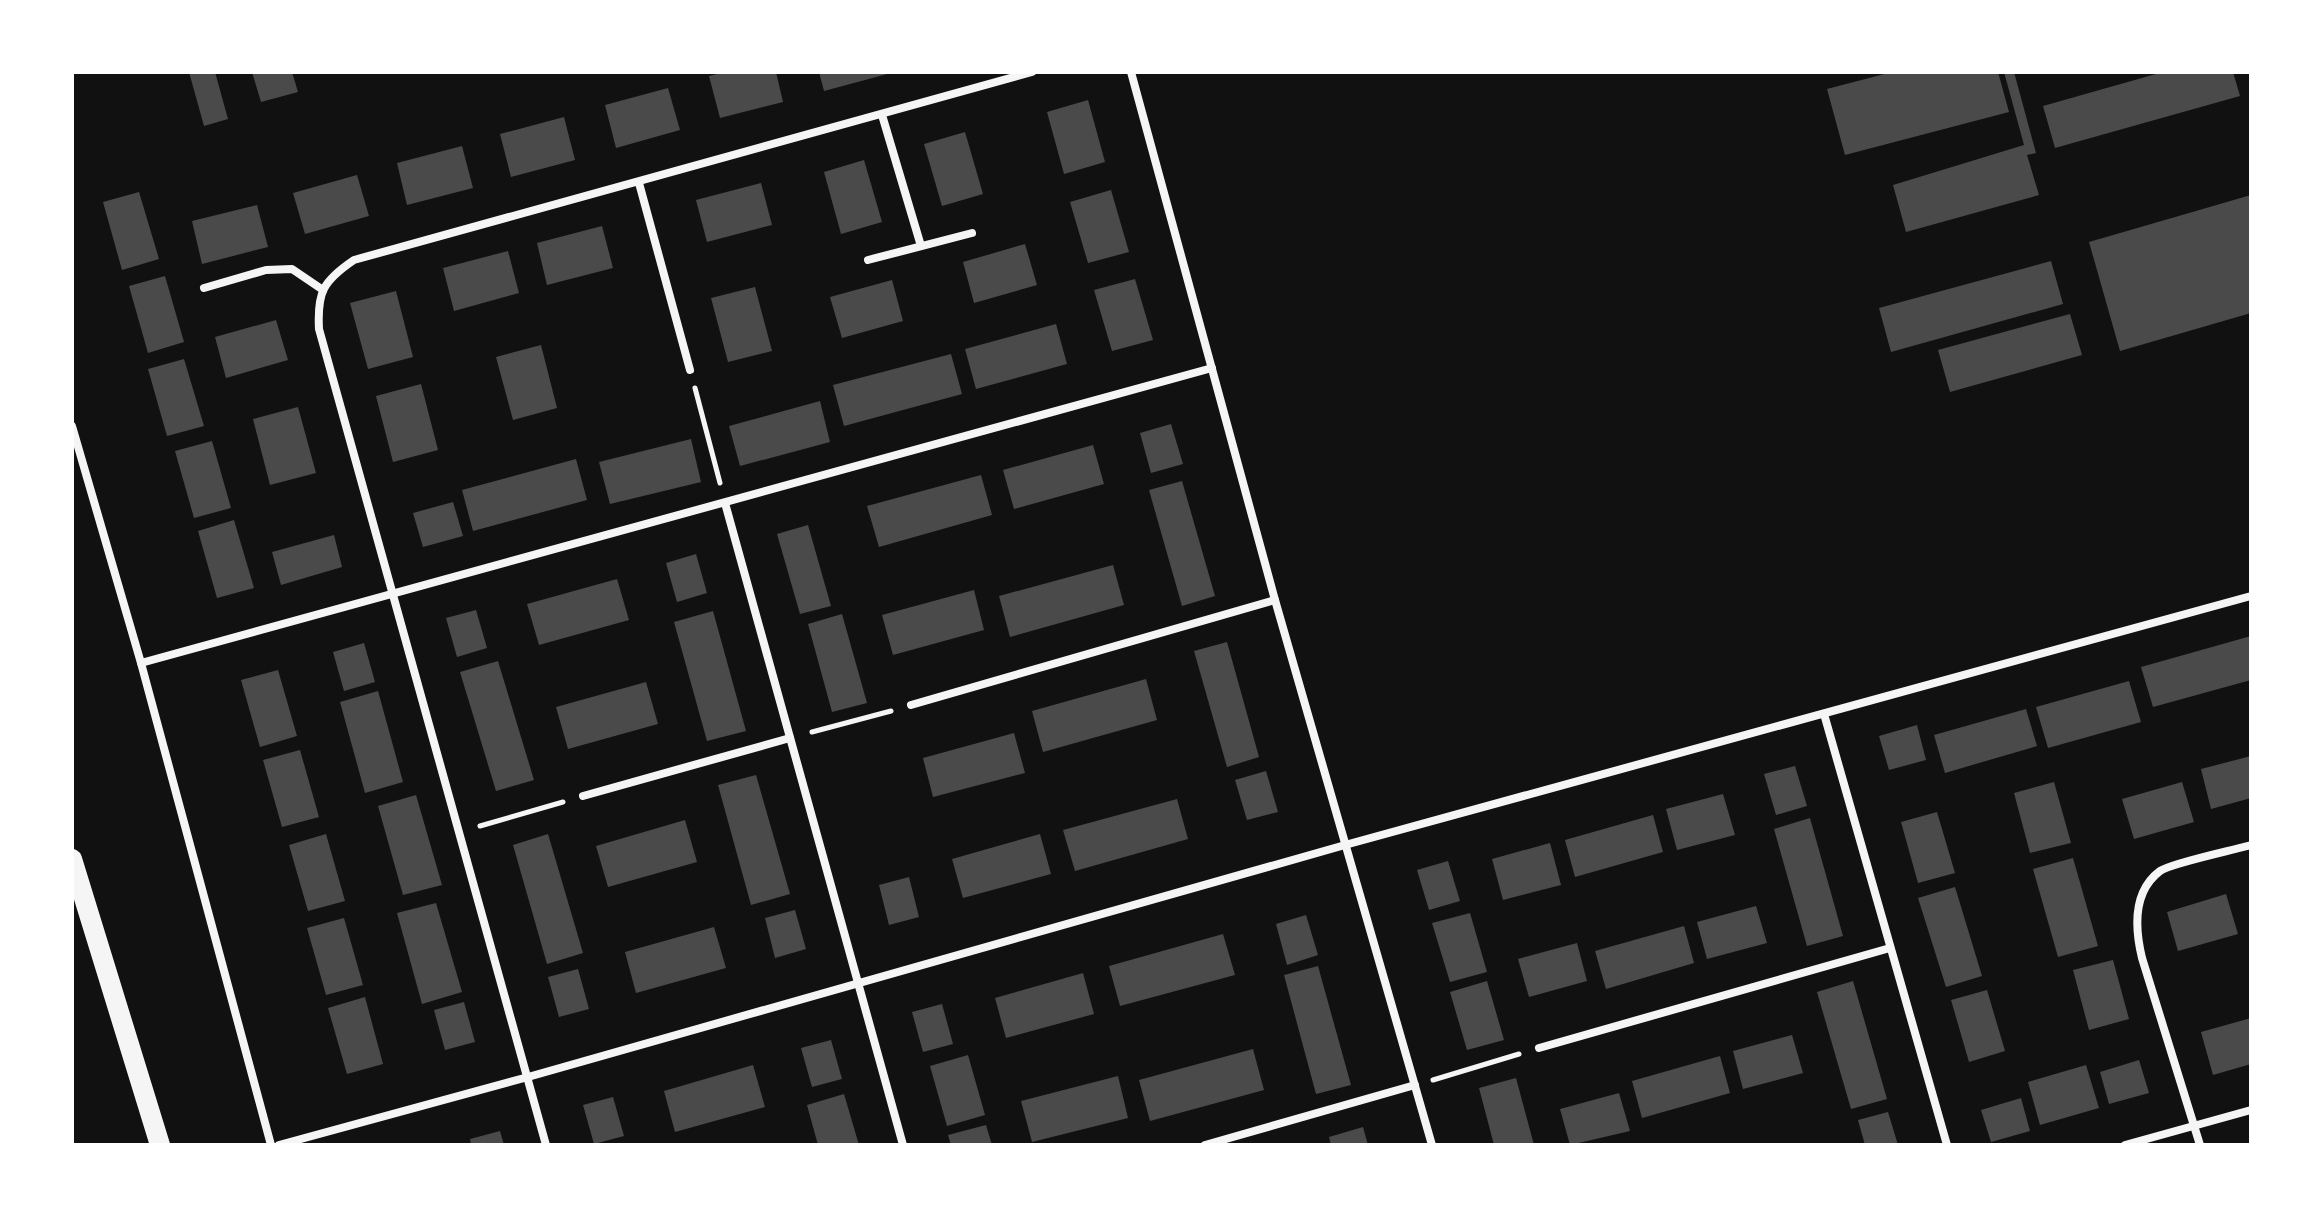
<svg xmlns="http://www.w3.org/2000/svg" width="2323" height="1217" font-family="Manrope,sans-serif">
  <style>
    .building { fill: #4a4a4a }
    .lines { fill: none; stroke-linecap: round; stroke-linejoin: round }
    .path { stroke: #f5f5f5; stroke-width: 5 }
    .minor { stroke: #f5f5f5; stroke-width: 8 }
    .primary { stroke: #f5f5f5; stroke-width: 20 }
  </style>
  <rect width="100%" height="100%" fill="#111"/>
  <g class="building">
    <polygon points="189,72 215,72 228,119 204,126"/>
    <polygon points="252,72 292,72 298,92 261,102"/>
    <polygon points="725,72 776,72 783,102 720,118 709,76"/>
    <polygon points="819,72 891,72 891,73 824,91"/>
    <polygon points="1892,72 1998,72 2009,112 1845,155 1827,89"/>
    <polygon points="2004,72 2014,72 2036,153 2027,155 2039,195 1906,232 1893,185 2024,145"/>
    <polygon points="2163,72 2233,72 2240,96 2055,148 2043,106"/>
    <polygon points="668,88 680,130 616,148 605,105"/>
    <polygon points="1088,100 1105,162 1064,174 1047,112"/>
    <polygon points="564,117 575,160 511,177 500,134"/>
    <polygon points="965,132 983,194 942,206 924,144"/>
    <polygon points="462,146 473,188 407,205 397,163"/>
    <polygon points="864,160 882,222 841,234 824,172"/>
    <polygon points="357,175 369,216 305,234 293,193"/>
    <polygon points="761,183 772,225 707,242 696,200"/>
    <polygon points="1111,190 1129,252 1088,263 1070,202"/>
    <polygon points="139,192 159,259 122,270 103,202"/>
    <polygon points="2251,195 2251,313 2120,351 2089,242"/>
    <polygon points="257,205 268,247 202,264 192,221"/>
    <polygon points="602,226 613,268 547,285 537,243"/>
    <polygon points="1025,244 1037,285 974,303 963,262"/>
    <polygon points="508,251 519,293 454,311 443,268"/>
    <polygon points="2051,261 2063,304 1891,352 1879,308"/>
    <polygon points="165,276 184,342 148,353 129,286"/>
    <polygon points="1135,279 1153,340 1112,351 1094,290"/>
    <polygon points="892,280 903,321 842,338 830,297"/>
    <polygon points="755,287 772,351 728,362 711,298"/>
    <polygon points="396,291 413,357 368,369 350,303"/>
    <polygon points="2070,314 2082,355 1950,392 1938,350"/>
    <polygon points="276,320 288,360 226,378 215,337"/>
    <polygon points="1056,324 1067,364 976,389 965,349"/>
    <polygon points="541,345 557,408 513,420 496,357"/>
    <polygon points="951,354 962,394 844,426 833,385"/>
    <polygon points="184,359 204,426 167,436 148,369"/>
    <polygon points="421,384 438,450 393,462 376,396"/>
    <polygon points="820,401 830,442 740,466 729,426"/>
    <polygon points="298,407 316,473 270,485 253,419"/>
    <polygon points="1171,424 1183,464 1151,473 1140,433"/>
    <polygon points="691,439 701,482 610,504 599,462"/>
    <polygon points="212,441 231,508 194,518 175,451"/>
    <polygon points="1093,445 1104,484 1014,509 1003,470"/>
    <polygon points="576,459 587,500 473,531 462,490"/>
    <polygon points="981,475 992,515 879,547 867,506"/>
    <polygon points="1182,481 1215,596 1182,606 1149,490"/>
    <polygon points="453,502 463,536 423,547 413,513"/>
    <polygon points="234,520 254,588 217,598 198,531"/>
    <polygon points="808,525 831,606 800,614 777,534"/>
    <polygon points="334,535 342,567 281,585 272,552"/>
    <polygon points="696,554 707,593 677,602 666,563"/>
    <polygon points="1113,565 1124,605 1010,637 999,596"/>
    <polygon points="617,579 629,620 539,645 527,604"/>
    <polygon points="974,590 984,630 893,655 882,615"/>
    <polygon points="476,610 487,648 457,657 446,618"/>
    <polygon points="713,611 746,731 707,741 674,622"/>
    <polygon points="842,614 867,703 832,712 808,624"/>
    <polygon points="2251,636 2251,680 2153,707 2141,667"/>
    <polygon points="1227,642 1259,757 1227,767 1194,651"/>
    <polygon points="364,643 375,682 344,691 333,652"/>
    <polygon points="498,661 534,780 496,791 460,672"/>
    <polygon points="278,670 297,736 260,747 241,680"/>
    <polygon points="1146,679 1157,720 1043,752 1032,711"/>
    <polygon points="2129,681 2141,722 2048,748 2036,707"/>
    <polygon points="646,682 658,724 568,749 556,707"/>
    <polygon points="378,691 403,782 365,793 340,702"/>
    <polygon points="2026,709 2037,746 1945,773 1934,735"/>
    <polygon points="1917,725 1926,760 1889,770 1879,736"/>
    <polygon points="1014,733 1025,773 933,797 923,758"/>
    <polygon points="300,750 319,817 282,827 263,760"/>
    <polygon points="2251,756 2251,798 2211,809 2201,769"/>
    <polygon points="1795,766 1807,806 1776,815 1764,774"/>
    <polygon points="1266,771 1278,812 1247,820 1235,780"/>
    <polygon points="756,775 790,894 751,905 718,785"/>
    <polygon points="2054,782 2071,843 2030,853 2014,793"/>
    <polygon points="2182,782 2194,822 2134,839 2122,799"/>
    <polygon points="1723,794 1735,835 1677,850 1666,809"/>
    <polygon points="416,795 442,885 403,895 378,806"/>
    <polygon points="1177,799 1188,839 1075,871 1063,830"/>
    <polygon points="1937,812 1955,873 1918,883 1901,822"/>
    <polygon points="1653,815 1663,852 1575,877 1565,840"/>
    <polygon points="1810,818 1843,936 1807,946 1774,829"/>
    <polygon points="685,820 697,862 608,887 596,846"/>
    <polygon points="326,834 345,901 308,911 289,845"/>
    <polygon points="548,834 583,953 547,964 513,845"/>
    <polygon points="1040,834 1051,874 963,898 952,859"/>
    <polygon points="1550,843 1561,885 1503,900 1492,859"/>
    <polygon points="2073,858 2098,946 2058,957 2033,869"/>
    <polygon points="1448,861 1460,901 1429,910 1417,870"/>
    <polygon points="909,877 919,917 889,925 879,885"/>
    <polygon points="1955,887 1982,976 1946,987 1918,898"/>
    <polygon points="2226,894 2238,934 2178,951 2167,912"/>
    <polygon points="436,903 462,992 422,1004 397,913"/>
    <polygon points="1756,906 1767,943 1707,959 1697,922"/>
    <polygon points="795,910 806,949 775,958 765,918"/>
    <polygon points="1470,913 1487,972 1450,982 1432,923"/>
    <polygon points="1306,915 1318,955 1287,965 1276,924"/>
    <polygon points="344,918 363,985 326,995 307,928"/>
    <polygon points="1684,926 1694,963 1606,989 1595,951"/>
    <polygon points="714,927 726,968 636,993 625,952"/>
    <polygon points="1223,934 1235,975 1120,1006 1109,966"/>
    <polygon points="1577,943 1587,981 1529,997 1518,959"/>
    <polygon points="2113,960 2129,1019 2089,1030 2073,970"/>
    <polygon points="1318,966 1351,1085 1316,1094 1284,975"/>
    <polygon points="578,969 589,1009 559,1017 548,977"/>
    <polygon points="1083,973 1094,1014 1006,1038 995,998"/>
    <polygon points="1487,981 1504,1040 1467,1050 1450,992"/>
    <polygon points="1853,981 1887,1099 1851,1109 1817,992"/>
    <polygon points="1987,990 2005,1051 1969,1062 1951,1000"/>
    <polygon points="365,997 383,1064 347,1074 328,1008"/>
    <polygon points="464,1002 475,1042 445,1050 434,1010"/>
    <polygon points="942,1004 953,1044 923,1052 912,1012"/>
    <polygon points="2251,1018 2251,1064 2213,1075 2201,1032"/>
    <polygon points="1792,1035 1803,1073 1743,1089 1733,1051"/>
    <polygon points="831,1040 842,1079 812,1087 801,1048"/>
    <polygon points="1253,1049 1264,1090 1150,1121 1139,1080"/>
    <polygon points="968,1055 985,1115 947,1126 930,1066"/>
    <polygon points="1720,1056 1730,1093 1642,1118 1632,1081"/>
    <polygon points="2139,1060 2149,1093 2109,1104 2100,1072"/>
    <polygon points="753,1065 765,1107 675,1132 664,1091"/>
    <polygon points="2086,1065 2099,1108 2040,1125 2028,1082"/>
    <polygon points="1118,1076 1128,1118 1032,1142 1021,1101"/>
    <polygon points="1516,1078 1534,1145 1494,1145 1479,1088"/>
    <polygon points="1619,1093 1630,1131 1570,1145 1560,1109"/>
    <polygon points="844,1094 859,1145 818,1145 807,1105"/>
    <polygon points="613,1097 624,1136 594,1144 583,1105"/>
    <polygon points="2021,1098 2030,1131 1991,1142 1981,1110"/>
    <polygon points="1888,1112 1898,1145 1865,1145 1858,1120"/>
    <polygon points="986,1125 992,1145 951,1145 948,1135"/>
    <polygon points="1363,1127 1368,1145 1331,1145 1329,1137"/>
    <polygon points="500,1131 504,1145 471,1145 470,1139"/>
  </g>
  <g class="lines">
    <g class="path">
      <polyline points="695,388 720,483"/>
      <polyline points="812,732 891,711"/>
      <polyline points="480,826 563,802"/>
      <polyline points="1433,1080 1519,1054"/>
    </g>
    <g class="minor">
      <polyline points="1131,72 1275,600 1432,1145"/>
      <polyline points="882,115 921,246"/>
      <polyline points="639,183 690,370"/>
      <polyline points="868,260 972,233"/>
      <polyline points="204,288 266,270 292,269 323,290"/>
      <polyline points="72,426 141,663 271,1145"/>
      <polyline points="725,503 903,1145"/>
      <polyline points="141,663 1212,368"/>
      <polyline points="911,705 1275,600"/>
      <polyline points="1824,714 1947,1145"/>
      <polyline points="583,796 790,738"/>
      <polyline points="1539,1048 1890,948"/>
      <polyline points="279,1145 528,1077 1345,845 2251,596"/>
      <path d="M 546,1145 L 319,329 C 317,292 323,281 354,260 L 1032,72"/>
      <polyline points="1205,1145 1415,1085"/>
      <polyline points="2125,1145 2251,1110"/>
      <path d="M 2200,1145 L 2142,958 C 2135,929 2132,892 2160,871 C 2171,863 2234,850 2251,845"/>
    </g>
    <polyline class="primary" points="72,859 160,1145"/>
  </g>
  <rect width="2323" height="1217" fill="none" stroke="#ffffff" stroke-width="148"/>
</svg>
